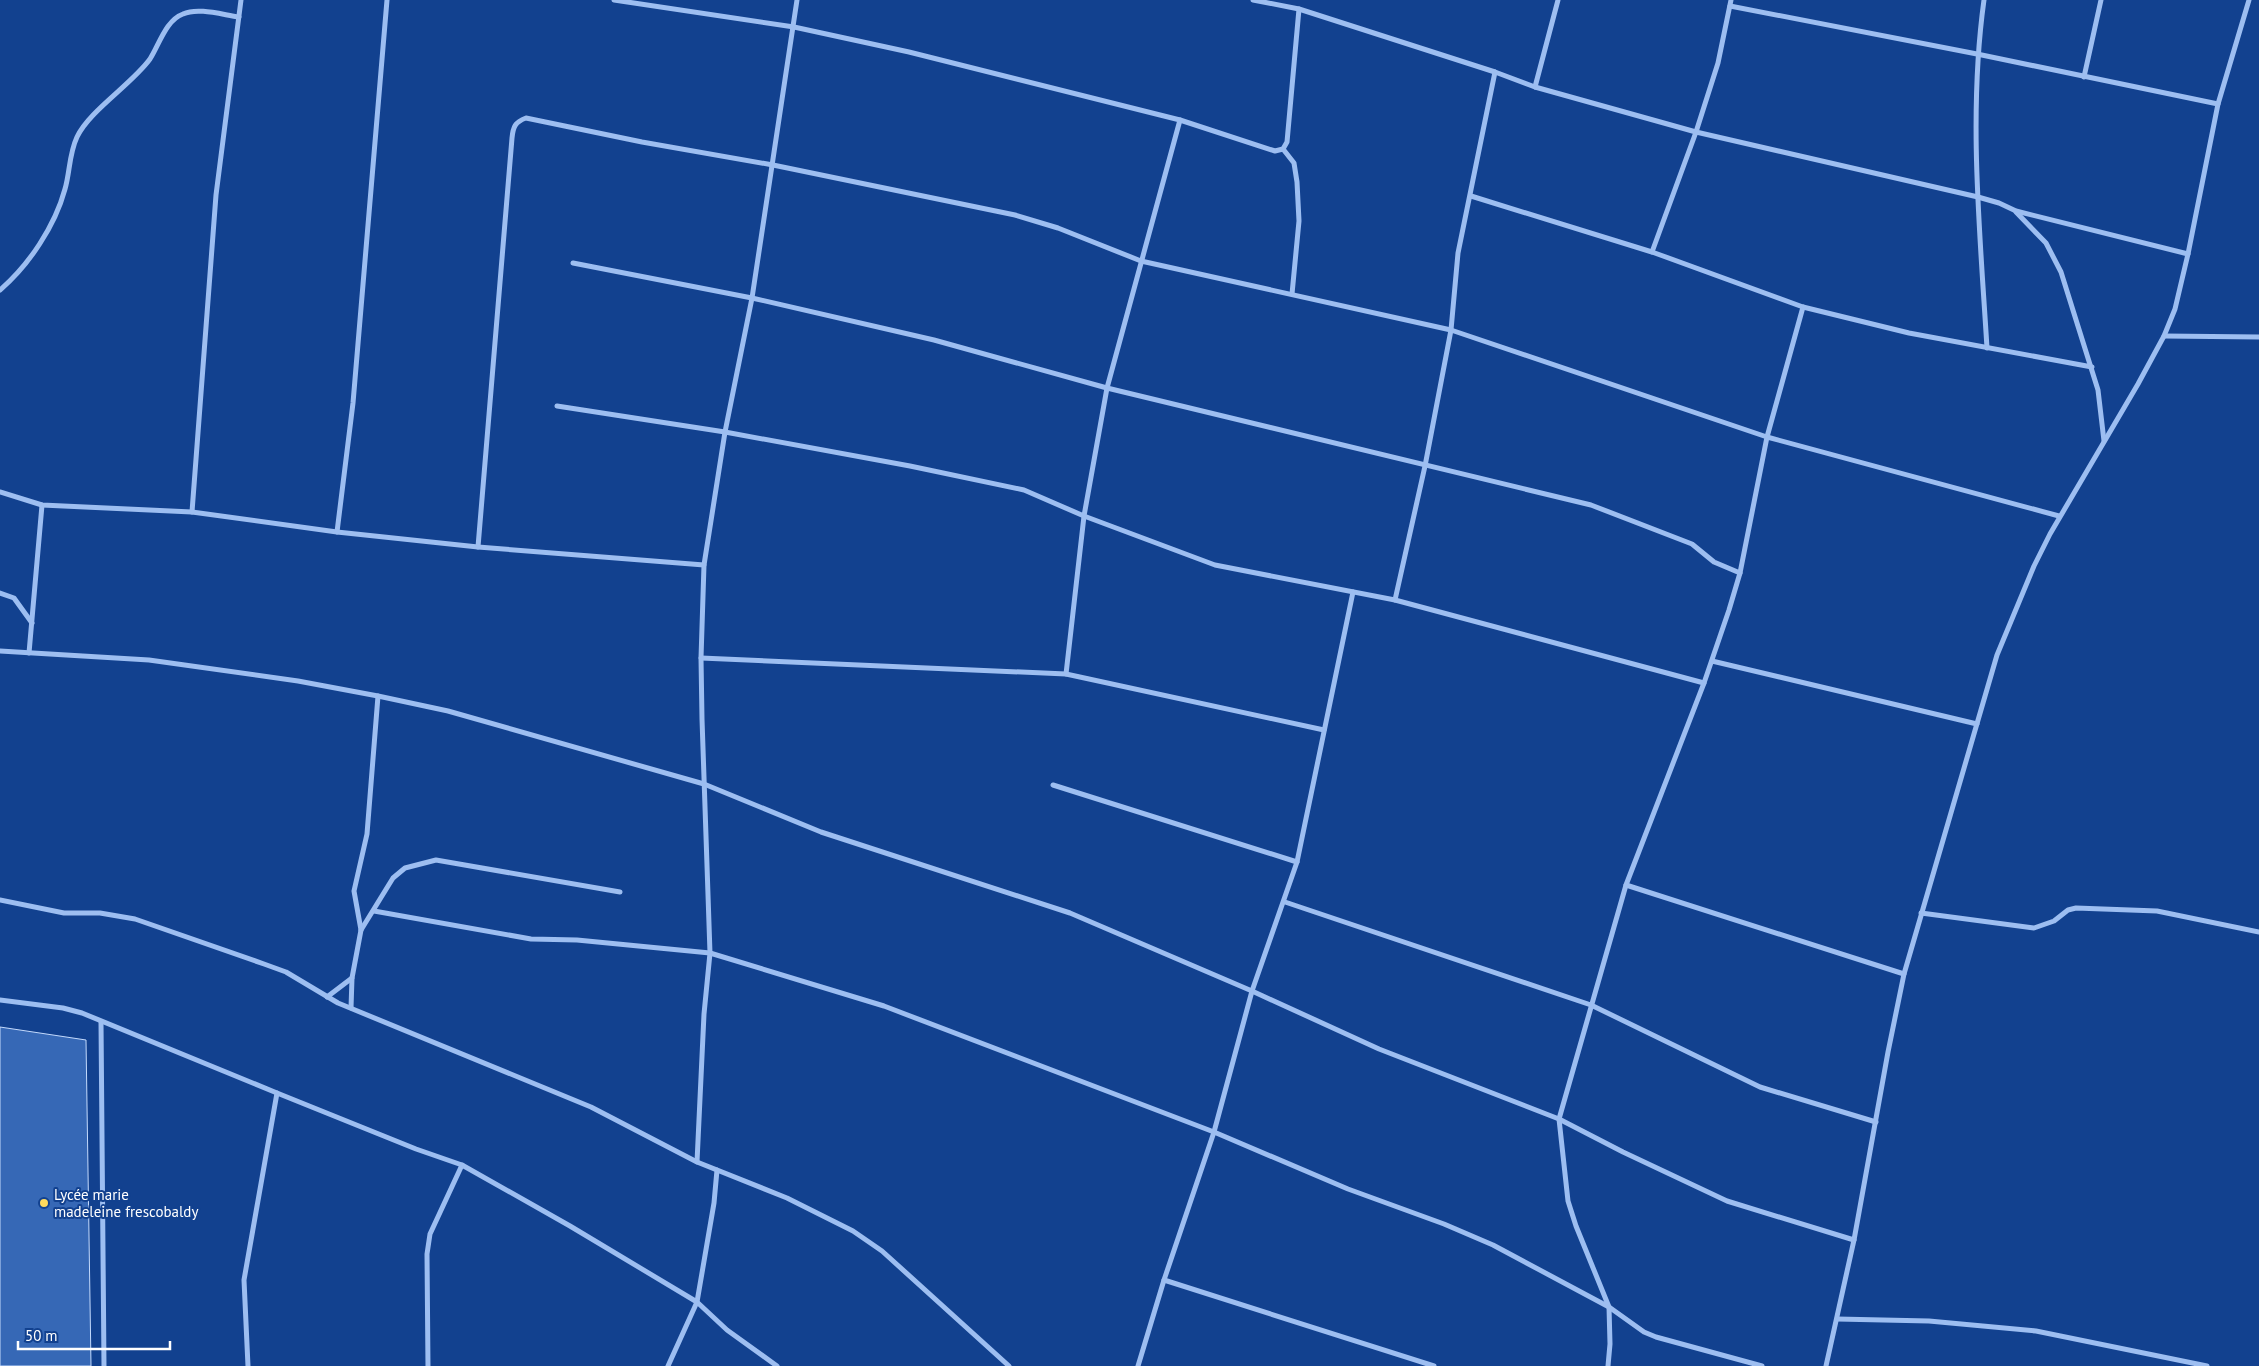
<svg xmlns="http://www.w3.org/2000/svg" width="2259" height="1366" font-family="'PT Sans',sans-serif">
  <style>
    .building { fill: #3668b6; stroke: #c4dafc }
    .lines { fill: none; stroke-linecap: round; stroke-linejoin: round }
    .minor { stroke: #9dbef1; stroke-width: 5 }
    .poi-dot { fill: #ffda5d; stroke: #12418f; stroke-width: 2 }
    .labels { text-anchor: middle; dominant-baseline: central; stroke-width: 4; stroke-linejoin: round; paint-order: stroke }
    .poi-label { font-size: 15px; fill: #fff; stroke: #12418f; text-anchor: start }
  </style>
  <rect width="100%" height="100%" fill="#12418f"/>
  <polygon class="building" points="0,1027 86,1040 91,1366 0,1366"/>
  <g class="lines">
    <g class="minor">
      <polyline points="614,0 794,27 909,52 1180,120 1275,151 1283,149 1287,142 1299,9"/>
      <polyline points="1253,0 1299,9 1495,72 1535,87 1696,132 1978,197 1999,203 2016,211 2188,254"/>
      <path d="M 1984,0 C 1968,115 1980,233 1987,348"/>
      <polyline points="1730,6 1977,54 2218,104"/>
      <polyline points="2084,77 2101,0"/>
      <polyline points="1535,87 1558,0"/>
      <polyline points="1283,149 1294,163 1297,182 1299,221 1292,294"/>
      <polyline points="1471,196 1652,252 1803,307 1909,333 2092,367"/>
      <polyline points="2016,212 2046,243 2061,272 2098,390 2104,441"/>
      <polyline points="1652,252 1696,132 1718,63 1731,0"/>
      <polyline points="573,263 752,298 934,340 1107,388 1591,505 1692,544 1714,562 1740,573"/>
      <path d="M 0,290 C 29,265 55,226 65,189 C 70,172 69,154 77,137 C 89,111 132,84 150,59 C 159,45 166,20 183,14 C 198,7 223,15 239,17"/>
      <polyline points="2164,336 2259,337"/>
      <polyline points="557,406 725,432 910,466 1024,490 1084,516 1215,565 1395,600 1704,683"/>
      <polyline points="0,492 42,505 192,512 337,532 478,547 704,565"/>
      <polyline points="192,512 216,195 241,0"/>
      <polyline points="337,532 353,403 387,0"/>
      <path d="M 478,547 L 512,138 C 513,127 515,122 526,118 L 642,142 L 773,165 L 1015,215 L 1058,228 L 1141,261 L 1451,330 L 1767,437 L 2059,516"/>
      <polyline points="0,593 14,598 32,623"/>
      <polyline points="1395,600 1425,466 1451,330 1458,253 1495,72"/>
      <polyline points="0,651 149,660 298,681 378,696 448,711 704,784 821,832 1070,913 1252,991 1379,1049 1559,1119 1623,1152 1727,1201 1854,1240"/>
      <polyline points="29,653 42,505"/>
      <polyline points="701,658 1066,674 1324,730"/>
      <polyline points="1712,661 1977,724"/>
      <polyline points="1066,674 1084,516 1107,388 1180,120"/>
      <polyline points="1053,785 1297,862"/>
      <polyline points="1626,885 1904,974"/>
      <polyline points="0,900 64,913 100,913 135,919 264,964 286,972 338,1003 591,1107 697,1162 787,1198 853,1231 882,1251 1009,1366"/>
      <polyline points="1285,902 1591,1005 1760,1087 1876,1122"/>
      <polyline points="374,911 531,939 577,940 710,953 884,1006 1214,1132 1348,1189 1444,1224 1493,1245 1609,1307 1644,1332 1656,1337 1762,1366"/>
      <polyline points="1921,913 2034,928 2054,921 2068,910 2076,908 2157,911 2259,932"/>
      <polyline points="361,930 393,878 405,868 436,860 620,892"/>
      <polyline points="327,997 352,978"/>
      <polyline points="0,1000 63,1008 82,1013 277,1093 416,1149 462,1165 570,1226 697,1302 727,1330 777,1366"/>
      <polyline points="351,1008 352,978 361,930 354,891 367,834 378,696"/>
      <polyline points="101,1022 104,1366"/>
      <polyline points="697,1162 704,1014 710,953 702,719 701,658 704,565 725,432 752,298 797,0"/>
      <polyline points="1164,1280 1434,1366"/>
      <polyline points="1837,1319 1929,1321 2036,1331 2207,1366"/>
      <polyline points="248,1366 244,1280 277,1093"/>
      <polyline points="428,1366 427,1254 430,1234 462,1165"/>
      <polyline points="668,1366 697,1302 714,1203 717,1170"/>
      <polyline points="1138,1366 1164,1280 1214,1132 1252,991 1297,862 1353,592"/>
      <polyline points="1608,1366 1610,1344 1609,1307 1576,1226 1568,1201 1559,1119 1626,885 1704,683 1729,610 1740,573 1767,437 1803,307"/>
      <polyline points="1826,1366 1854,1240 1888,1052 1904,974 1997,655 2034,566 2050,534 2138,384 2164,336 2175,309 2188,254 2218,104 2249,0"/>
    </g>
  </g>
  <circle class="poi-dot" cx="44" cy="1203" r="5"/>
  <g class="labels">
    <g class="poi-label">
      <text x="54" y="1194">Lycée marie<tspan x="54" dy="17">madeleine frescobaldy</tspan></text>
    </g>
  </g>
  <path d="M18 1341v8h152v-8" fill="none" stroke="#ffffff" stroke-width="2.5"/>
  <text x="25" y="1341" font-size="15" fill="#ffffff" stroke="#12418f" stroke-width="4" paint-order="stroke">50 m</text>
</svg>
